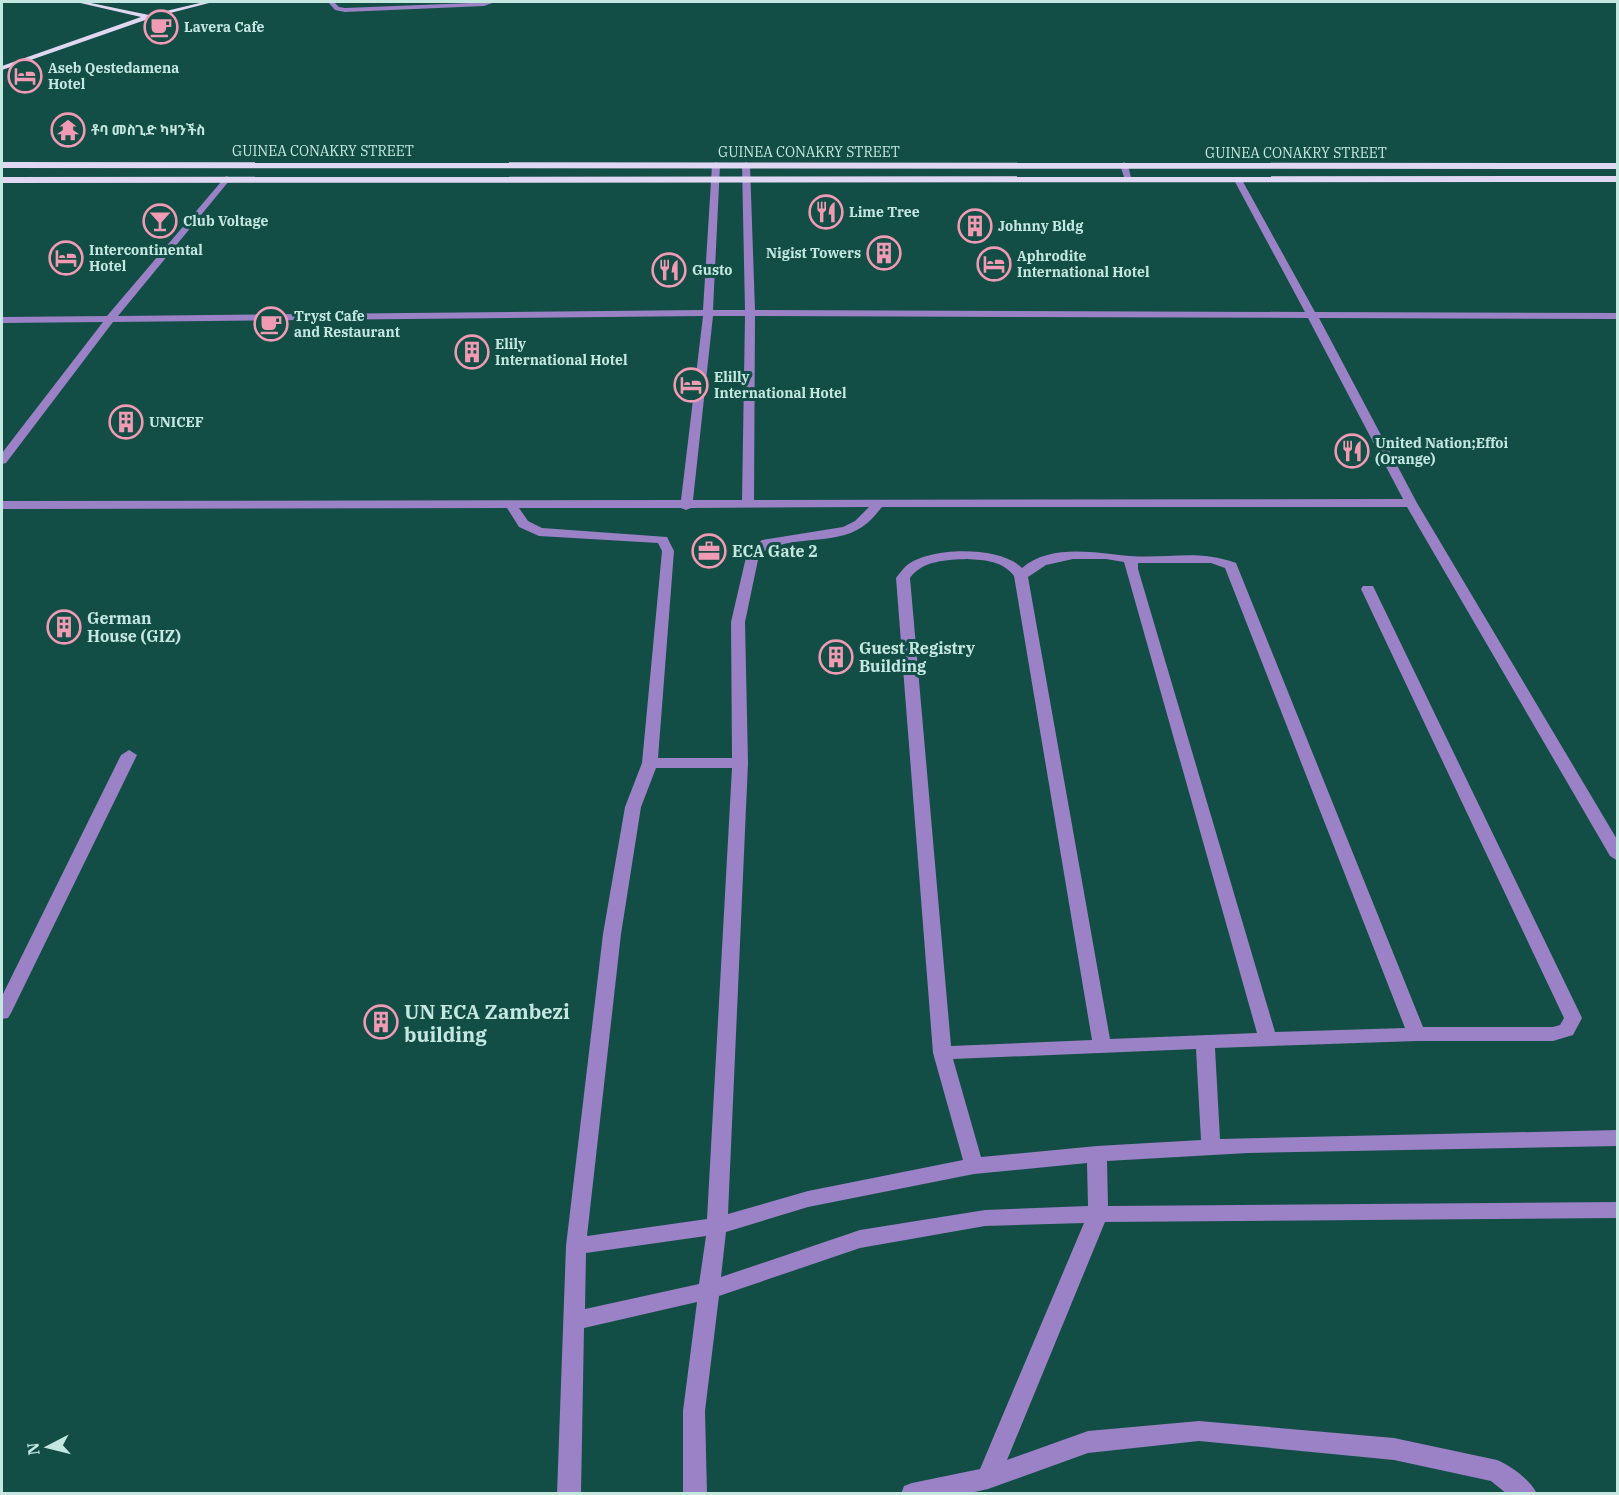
<svg xmlns="http://www.w3.org/2000/svg" width="1619" height="1495" font-family="'IBM Plex Serif','Noto Sans Ethiopic',serif">
  <style>
    .lines { fill: none; stroke-linecap: round; stroke-linejoin: round }
    .minor { fill: #9b81c5; fill-rule: evenodd }
    .major { fill: #e0d7f2; fill-rule: evenodd }
    .labels { text-anchor: middle; dominant-baseline: central; stroke-width: 6; stroke-linejoin: round; paint-order: stroke }
    .far-poi-label { font-size: 14px; font-weight: bold; fill: #c4e7e0; stroke: #124e45; text-anchor: start }
    .far-street-label { font-size: 14px; fill: #c4e7e0; stroke: #124e45 }
    .poi-label { font-size: 16px; font-weight: bold; fill: #c4e7e0; stroke: #124e45; text-anchor: start }
    .near-poi-label { font-size: 20px; font-weight: bold; fill: #c4e7e0; stroke: #124e45; text-anchor: start }
  </style>
  <rect width="100%" height="100%" fill="#124e45"/>
  <g class="lines">
    <g class="minor">
      <polygon points="328,2 334,2 339,7 345,8 495,2 484,6 345,12 335,10"/>
      <path d="M 716,162 L 720,165 L 713,310 L 745,310 L 742,165 L 746,162 L 750,165 L 755,310 L 1305,312 L 1234,180 L 1238,177 L 1242,180 L 1315,312 L 1618,313 L 1618,319 L 1319,318 L 1417,503 L 1618,841 L 1618,861 L 1610,856 L 1407,507 L 882,507 C 876,514 870,522 862,527 C 832,547 789,533 759,555 L 745,622 L 748,763 L 728,1214 L 808,1191 L 963,1160 L 933,1053 L 896,578 C 899,574 902,570 905,567 C 928,546 1001,546 1022,568 C 1051,543 1096,553 1130,556 C 1168,559 1197,549 1236,563 L 1423,1027 L 1553,1027 L 1560,1025 L 1564,1018 L 1361,589 L 1363,586 L 1373,586 L 1582,1018 L 1573,1035 L 1553,1041 L 1417,1041 L 1215,1048 L 1220,1139 L 1618,1130 L 1618,1146 L 1248,1153 L 1107,1161 L 1108,1206 L 1618,1202 L 1618,1218 L 1105,1222 L 1007,1460 L 1088,1431 L 1199,1421 L 1394,1438 L 1497,1460 C 1511,1466 1531,1480 1537,1494 L 1507,1494 L 1491,1481 L 1394,1460 L 1199,1441 L 1088,1453 L 988,1489 L 966,1494 L 901,1494 L 904,1486 L 912,1483 L 980,1469 L 1084,1223 L 985,1226 L 860,1248 L 719,1296 L 705,1411 L 707,1494 L 683,1494 L 683,1411 L 697,1302 L 584,1328 L 581,1494 L 557,1494 L 566,1246 L 603,934 L 625,807 L 642,763 L 662,551 L 658,543 L 539,536 L 519,527 L 507,508 L 2,509 L 2,501 L 681,500 L 703,316 L 113,322 L 6,463 L 2,464 L 2,453 L 103,322 L 2,323 L 2,317 L 107,316 L 226,176 L 229,177 L 229,181 L 118,316 L 703,310 L 712,165 ZM 713,316 L 745,316 L 742,500 L 693,500 ZM 755,316 L 1308,318 L 1403,499 L 754,500 ZM 869,507 L 855,521 L 843,527 L 762,540 L 747,553 L 731,622 L 732,758 L 658,758 L 674,551 L 667,537 L 542,528 L 528,521 L 519,508 L 681,508 L 686,510 L 691,508 ZM 967,559 C 985,560 1003,561 1014,576 L 1092,1040 L 951,1046 L 910,578 C 923,560 947,560 967,559 ZM 1073,559 L 1106,559 L 1124,562 L 1257,1033 L 1110,1039 L 1028,577 L 1046,565 ZM 1138,563 L 1211,563 L 1225,568 L 1405,1028 L 1275,1032 L 1138,569 ZM 656,768 L 732,768 L 707,1219 L 587,1236 L 621,934 L 641,807 ZM 1196,1049 L 1201,1140 L 1097,1146 L 981,1157 L 953,1059 ZM 1087,1163 L 1088,1206 L 985,1210 L 860,1230 L 721,1277 L 726,1232 L 808,1207 L 974,1174 ZM 706,1236 L 699,1284 L 585,1309 L 586,1253 Z"/>
      <polygon points="1124,162 1128,165 1132,182 1125,180 1120,165"/>
      <polygon points="129,750 137,755 11,1013 8,1018 2,1019 2,996 121,755"/>
    </g>
    <g class="major">
      <polygon points="76,2 86,2 149,15 204,2 213,2 151,18 2,70 2,66 141,17"/>
      <polygon points="2,162 1618,163 1618,169 2,168"/>
      <polygon points="1618,176 1618,182 2,183 2,177"/>
    </g>
  </g>
  <defs>
    <g id="cafe-ring" transform="scale(1.725)"><circle r="9.5" fill="#124e45" stroke="#f19ab3" stroke-width="1.5"/><path d="M-5.5-4.5H6V0H3Q3 3.5 0 3.5H-2.5Q-5.5 3.5-5.5 0ZM3-3.2v2h1.7v-2ZM-6 4.5H4V6H-6Z" fill="#f19ab3"/></g>
    <g id="hotel-ring" transform="scale(1.725)"><circle r="9.5" fill="#124e45" stroke="#f19ab3" stroke-width="1.5"/><path d="M-6-4.5h1.5V1H6V5H4.5V3h-9V5H-6ZM-4 0a1.8 1.8 0 1 1 3.6 0ZM.5 0V-2.5h3Q6-2.5 6 0Z" fill="#f19ab3"/></g>
    <g id="temple-ring" transform="scale(1.725)"><circle r="9.5" fill="#124e45" stroke="#f19ab3" stroke-width="1.5"/><path d="M0-6L5-2H3V0L6.5 2.5H4V6H1.5V3h-3V6H-4V2.5H-6.5L-3 0V-2H-5Z" fill="#f19ab3"/></g>
    <g id="restaurant-ring" transform="scale(1.725)"><circle r="9.5" fill="#124e45" stroke="#f19ab3" stroke-width="1.5"/><path d="M-5-6h1v4h1v-4h1v4h1v-4h1v5L-1.5 .5V6h-2V.5L-5-1ZM5-6V6H3V1.5H1.5Q1.5-4 5-6Z" fill="#f19ab3"/></g>
    <g id="bar-ring" transform="scale(1.725)"><circle r="9.5" fill="#124e45" stroke="#f19ab3" stroke-width="1.5"/><path d="M-6-5H6L.8 .8V4.5H3.5V6h-7V4.5H-.8V.8Z" fill="#f19ab3"/></g>
    <g id="building-ring" transform="scale(1.725)"><circle r="9.5" fill="#124e45" stroke="#f19ab3" stroke-width="1.5"/><path d="M-4-6H4V6H1V3H-1V6H-4ZM-2.5-4.3h1.7v1.8h-1.7ZM.8-4.3h1.7v1.8H.8ZM-2.5-1h1.7V.8h-1.7ZM.8-1h1.7V.8H.8Z" fill="#f19ab3"/></g>
    <g id="office-ring" transform="scale(1.725)"><circle r="9.5" fill="#124e45" stroke="#f19ab3" stroke-width="1.5"/><path d="M-6-3h4V-5.5h4V-3h4V5H-6ZM-1-4.5V-3h2v-1.5ZM-6 0V1H6V0Z" fill="#f19ab3"/></g>
  </defs>
  <g fill-rule="evenodd">
    <use href="#cafe-ring" x="161" y="27"/>
    <use href="#hotel-ring" x="25" y="76"/>
    <use href="#temple-ring" x="68" y="130"/>
    <use href="#restaurant-ring" x="826" y="212"/>
    <use href="#bar-ring" x="160" y="221"/>
    <use href="#building-ring" x="975" y="226"/>
    <use href="#building-ring" x="884" y="253"/>
    <use href="#hotel-ring" x="66" y="258"/>
    <use href="#hotel-ring" x="994" y="264"/>
    <use href="#restaurant-ring" x="669" y="270"/>
    <use href="#cafe-ring" x="271" y="324"/>
    <use href="#building-ring" x="472" y="352"/>
    <use href="#hotel-ring" x="691" y="385"/>
    <use href="#building-ring" x="126" y="422"/>
    <use href="#restaurant-ring" x="1352" y="451"/>
    <use href="#office-ring" x="709" y="551"/>
    <use href="#building-ring" x="64" y="627"/>
    <use href="#building-ring" x="836" y="657"/>
    <use href="#building-ring" x="381" y="1022"/>
  </g>
  <g class="labels">
    <g class="far-poi-label">
      <text x="184" y="27">Lavera Cafe</text>
      <text x="48" y="68">Aseb Qestedamena<tspan x="48" dy="16">Hotel</tspan></text>
      <text x="91" y="130">ቶባ መስጊድ ካዛንችስ</text>
      <text x="849" y="212">Lime Tree</text>
      <text x="183" y="221">Club Voltage</text>
      <text x="998" y="226">Johnny Bldg</text>
      <text x="89" y="250">Intercontinental<tspan x="89" dy="16">Hotel</tspan></text>
      <text x="861" y="253" text-anchor="end">Nigist Towers</text>
      <text x="1017" y="256">Aphrodite<tspan x="1017" dy="16">International Hotel</tspan></text>
      <text x="692" y="270">Gusto</text>
      <text x="294" y="316">Tryst Cafe<tspan x="294" dy="16">and Restaurant</tspan></text>
      <text x="495" y="344">Elily<tspan x="495" dy="16">International Hotel</tspan></text>
      <text x="714" y="377">Elilly<tspan x="714" dy="16">International Hotel</tspan></text>
      <text x="149" y="422">UNICEF</text>
      <text x="1375" y="443">United Nation;Effoi<tspan x="1375" dy="16">(Orange)</tspan></text>
    </g>
    <g class="far-street-label">
      <text x="323" y="151">GUINEA CONAKRY STREET</text>
      <text x="809" y="152">GUINEA CONAKRY STREET</text>
      <text x="1296" y="153">GUINEA CONAKRY STREET</text>
    </g>
    <g class="poi-label">
      <text x="732" y="551">ECA Gate 2</text>
      <text x="87" y="618">German<tspan x="87" dy="18">House (GIZ)</tspan></text>
      <text x="859" y="648">Guest Registry<tspan x="859" dy="18">Building</tspan></text>
    </g>
    <g class="near-poi-label">
      <text x="404" y="1011">UN ECA Zambezi<tspan x="404" dy="23">building</tspan></text>
    </g>
  </g>
  <rect width="1619" height="1495" fill="none" stroke="#c4e7e0" stroke-width="6"/>
  <g transform="translate(48 1447) rotate(263)" stroke="#124e45" stroke-width="4.5" paint-order="stroke">
  <path d="M0-4.5L10 22L0 15L-10 22Z" fill="#c4e7e0"/>
  <text y="-9" font-size="16" font-weight="bold" text-anchor="middle" fill="#c4e7e0">N</text>
  </g>
</svg>
